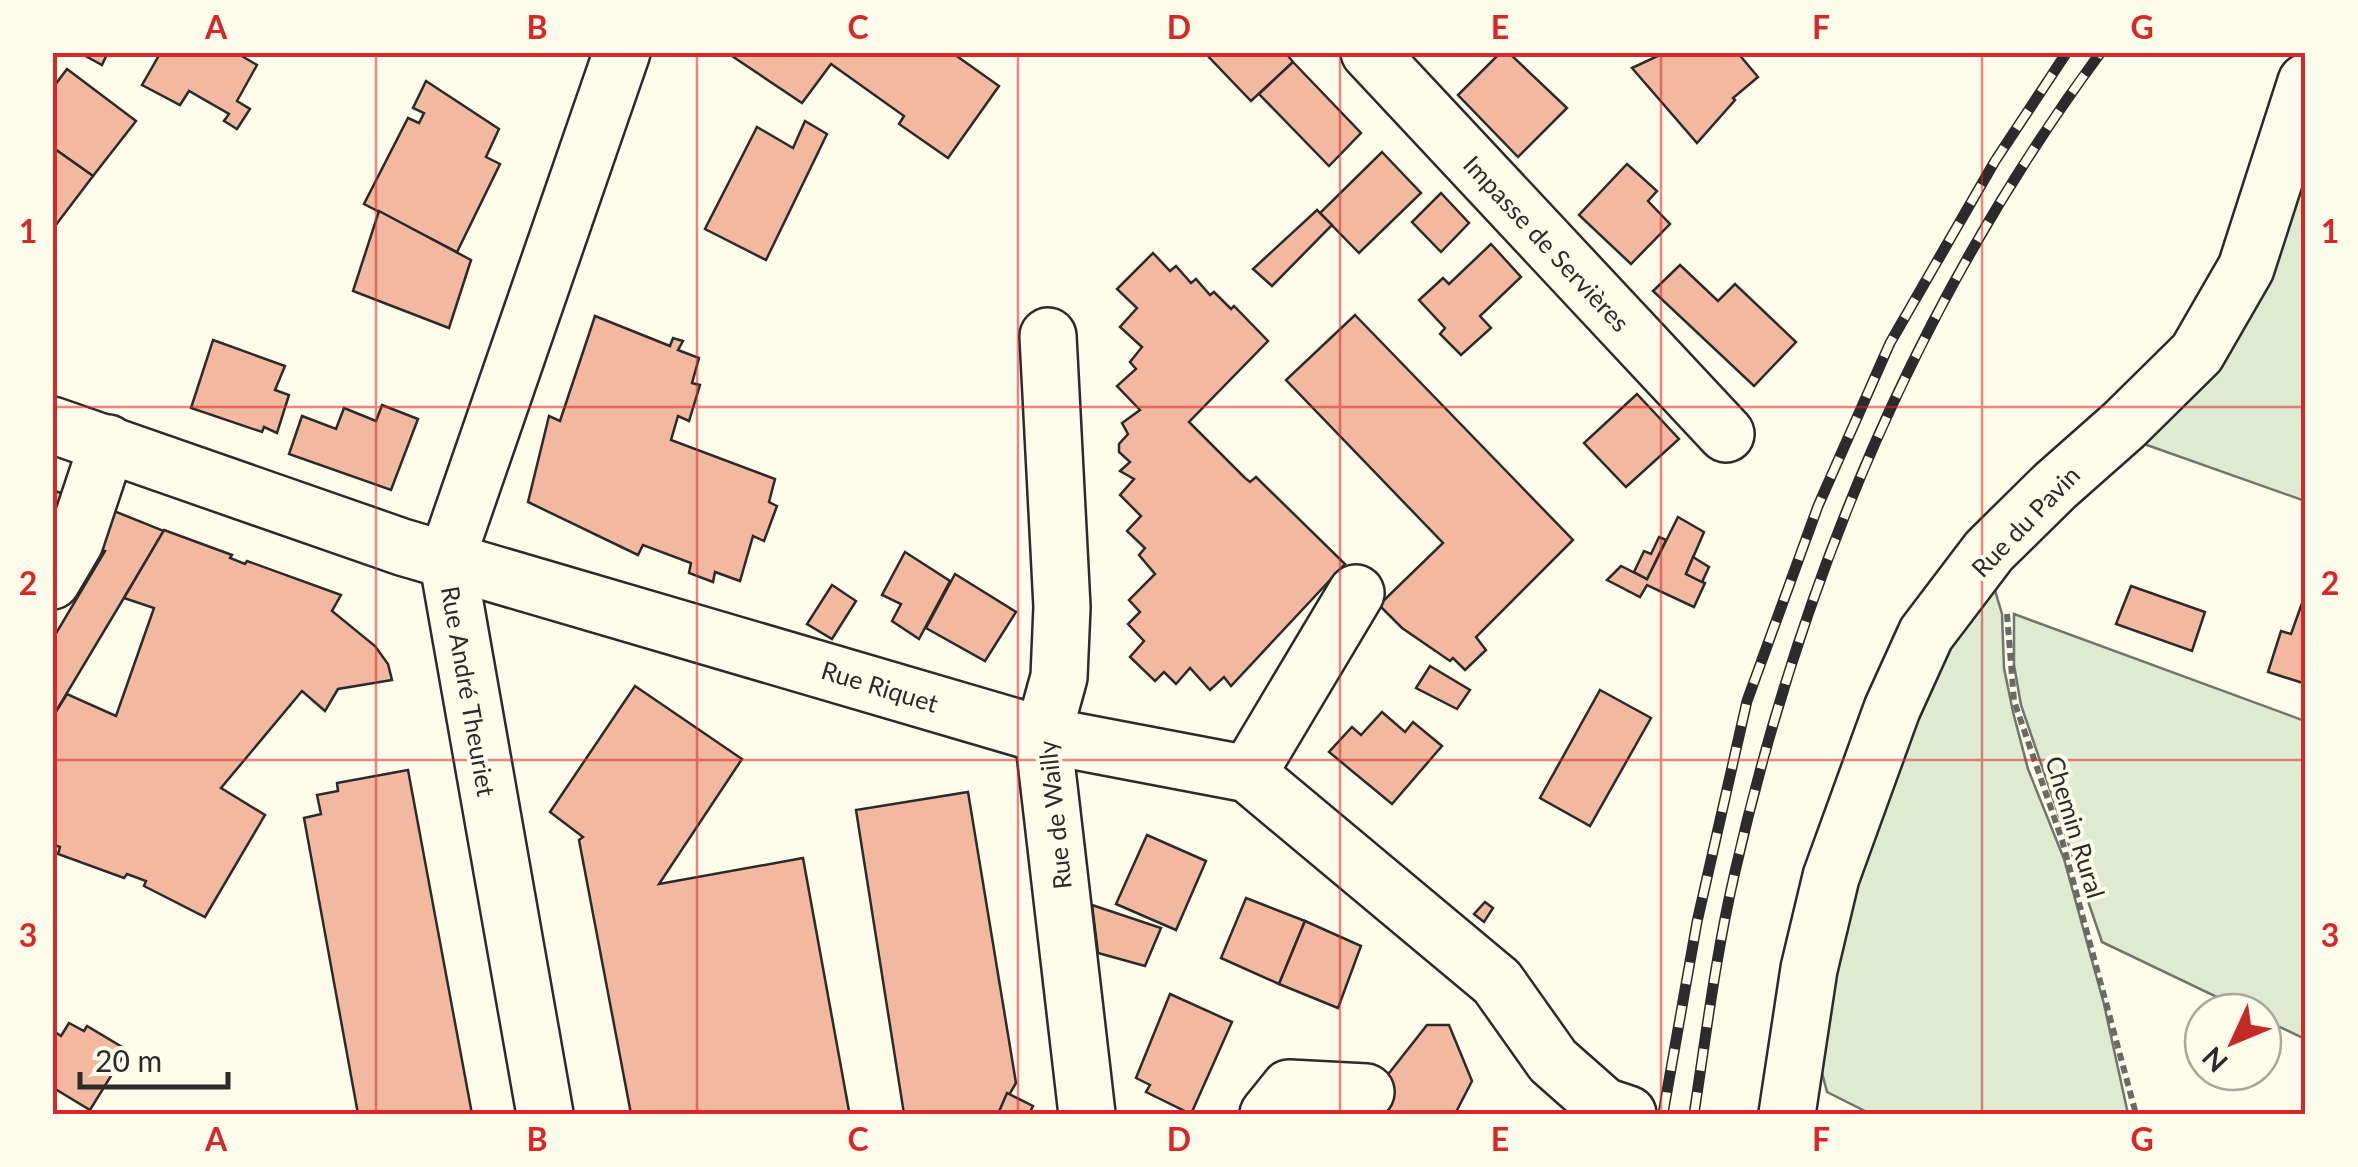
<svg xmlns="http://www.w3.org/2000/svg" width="2358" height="1167" font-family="Lato,sans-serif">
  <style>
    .green { fill: #deebd1; stroke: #74746e; stroke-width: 2.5 }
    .building { fill: #f2b8a0; stroke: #2b2b2b; stroke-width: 2.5 }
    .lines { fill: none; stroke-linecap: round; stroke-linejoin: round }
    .minor-casing { stroke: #2b2b2b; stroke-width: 60 }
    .path { stroke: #6a6964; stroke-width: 6; stroke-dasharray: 8 5; stroke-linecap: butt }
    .minor { stroke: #fdfbea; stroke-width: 55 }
    .rail-casing { stroke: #2b2b2b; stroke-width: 11 }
    .rail { stroke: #fdfbea; stroke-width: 8; stroke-dasharray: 22; stroke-linecap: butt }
    .grid { fill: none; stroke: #d62828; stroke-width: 2.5; stroke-opacity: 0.55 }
    .labels { text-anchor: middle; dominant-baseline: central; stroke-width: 8; stroke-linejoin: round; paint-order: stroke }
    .street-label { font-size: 25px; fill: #2b2b2b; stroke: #fdfbea }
    .neatline { fill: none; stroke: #d62828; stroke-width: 4 }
    .grid-label { font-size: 32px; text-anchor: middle; font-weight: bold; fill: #d62828 }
  </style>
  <rect width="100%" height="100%" fill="#fdfbea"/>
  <g class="green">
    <polygon points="2305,153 2305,501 2144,444"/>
    <polygon points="1991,577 2002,614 2004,668 2013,712 2028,769 2064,859 2104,1004 2128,1114 1871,1114 1827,1092 1820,1065 1829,937 1910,706"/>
    <polygon points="2014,614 2305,721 2305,1039 2263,1019 2263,1012 2248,1012 2102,942 2021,705 2014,665"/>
  </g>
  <g class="building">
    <polygon points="78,52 108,52 102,65"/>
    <polygon points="161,52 235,52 257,65 237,101 250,109 237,129 224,121 229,114 189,91 180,105 142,85"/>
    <polygon points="726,52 951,52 999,86 948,158 899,124 904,116 831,64 802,103"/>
    <polygon points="1204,52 1285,52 1293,62 1251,101"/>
    <polygon points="1501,52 1508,52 1567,108 1518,157 1458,95"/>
    <polygon points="1666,52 1737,52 1758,77 1733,98 1735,100 1697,143 1632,68"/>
    <polygon points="1293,62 1361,133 1329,166 1259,94"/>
    <polygon points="67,69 136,121 93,176 52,147 52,89"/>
    <polygon points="426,81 499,129 486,157 500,164 457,252 364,204 408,118 419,123 424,113 413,108"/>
    <polygon points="805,121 827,134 766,260 705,229 757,127 793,148"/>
    <polygon points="52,147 93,176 52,230"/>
    <polygon points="1382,152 1421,193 1359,253 1320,213"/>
    <polygon points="1627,164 1657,191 1648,201 1670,224 1631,264 1579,215"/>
    <polygon points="1441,193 1469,223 1441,252 1412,222"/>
    <polygon points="1317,210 1332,225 1272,286 1253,269"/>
    <polygon points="379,211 471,260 449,328 353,291"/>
    <polygon points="1491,244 1521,277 1480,316 1491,328 1461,355 1440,334 1445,328 1419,300 1443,278 1449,284"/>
    <polygon points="1153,253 1170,271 1176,266 1191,283 1196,279 1210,295 1214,292 1231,309 1234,306 1268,341 1189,422 1245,478 1250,482 1256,477 1345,564 1231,686 1224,677 1210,690 1190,668 1176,684 1164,672 1155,681 1130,657 1144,641 1128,624 1140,612 1129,600 1155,574 1139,555 1145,548 1127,531 1141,516 1120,495 1134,479 1120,471 1130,462 1119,452 1119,444 1128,434 1122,423 1140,410 1117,386 1136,369 1130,362 1142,347 1120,327 1137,308 1117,289"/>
    <polygon points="1680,265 1718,301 1735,284 1796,342 1754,386 1653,291"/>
    <polygon points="1355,315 1573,540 1476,637 1486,650 1465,670 1453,658 1450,661 1402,628 1379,605 1443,543 1286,380"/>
    <polygon points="595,316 670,346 673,338 683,341 678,350 699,358 692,383 700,385 689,421 678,416 671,440 775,479 769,502 777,506 764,541 753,536 740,581 715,572 713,582 689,573 691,563 643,545 638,555 528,502 549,416 560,421"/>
    <polygon points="213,340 285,366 275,390 289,395 277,433 264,427 262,432 191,408"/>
    <polygon points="1637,394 1679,439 1626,487 1584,443"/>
    <polygon points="382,405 418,419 391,490 289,454 302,416 336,429 344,408 376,421"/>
    <polygon points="52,490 76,498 52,536"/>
    <polygon points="99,505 164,531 52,718 52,640 105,551 83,546"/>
    <polygon points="1678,517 1704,532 1686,574 1705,583 1694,607 1647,585 1640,597 1607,580 1621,566 1647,579"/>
    <polygon points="164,530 232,555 230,558 245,564 247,561 341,595 332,611 375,646 388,664 392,680 338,689 325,711 302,691 221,788 265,815 205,917 144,886 146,881 127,874 124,878 58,854 60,847 52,844 52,718 67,694 116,716 154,608 124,598"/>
    <polygon points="1659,537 1666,540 1647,579 1634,572 1644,551 1651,554"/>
    <polygon points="905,552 950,581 919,639 892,621 901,604 882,595"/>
    <polygon points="1693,557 1709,567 1702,582 1686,574"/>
    <polygon points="955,574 1016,612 985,661 926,628"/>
    <polygon points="832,585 856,601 832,639 807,624"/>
    <polygon points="2131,586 2205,612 2192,651 2116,624"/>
    <polygon points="2306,592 2306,684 2268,672 2281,631 2291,634"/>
    <polygon points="1430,666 1470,690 1457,709 1416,688"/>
    <polygon points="635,686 742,759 659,884 803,858 849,1111 829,1114 631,1114 579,840 583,837 550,812"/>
    <polygon points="1600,690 1651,718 1590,826 1540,798"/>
    <polygon points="1382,712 1405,732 1413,722 1442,746 1392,804 1329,752 1352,727 1361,735"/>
    <polygon points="408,770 472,1114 358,1114 304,818 321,814 317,795 338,791 337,783"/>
    <polygon points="968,792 1016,1083 998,1114 904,1114 856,810"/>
    <polygon points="1147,835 1206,861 1176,930 1116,904"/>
    <polygon points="1246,898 1305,921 1279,984 1221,958"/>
    <polygon points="1485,902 1493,908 1484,922 1474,914"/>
    <polygon points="1092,905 1161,928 1145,966 1098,953"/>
    <polygon points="1305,921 1361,946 1338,1008 1279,984"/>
    <polygon points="1170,994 1232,1022 1191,1114 1146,1092 1150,1085 1136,1078"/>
    <polygon points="69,1023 84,1031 87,1026 127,1050 90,1110 52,1087 52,1030 61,1036"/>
    <polygon points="1427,1025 1449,1025 1472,1081 1455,1114 1392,1114 1379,1107 1386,1077"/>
    <polygon points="1007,1093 1033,1106 1029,1114 998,1114"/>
  </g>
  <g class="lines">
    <g class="minor-casing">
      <g id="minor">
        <polyline points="1369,52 1726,434"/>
        <polyline points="1048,336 1062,607 1059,677 1043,735 1087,1114"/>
        <polyline points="52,425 402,547 1043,735 1248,774 1497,982 1553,1061 1604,1106 1628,1114"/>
        <polyline points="52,581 75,542 108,443"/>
        <polyline points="1248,774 1356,593"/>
        <polyline points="545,1114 447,558 622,52"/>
        <polyline points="1268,1114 1289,1088 1366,1092"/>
        <polyline points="1787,1114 1809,969 1831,877 1892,709 1926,634 1989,551 2055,486 2124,425 2197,353 2246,268 2306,82"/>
      </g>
    </g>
    <polyline class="path" points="2007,614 2014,701 2062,840 2136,1114"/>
    <use href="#minor" class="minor"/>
    <g class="rail-casing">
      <g id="rail">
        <polyline points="1663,1114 1697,922 1747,701 1818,506 1890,343 1995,161 2067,52"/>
        <path d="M 1694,1114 C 1706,1035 1716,954 1734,876 C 1801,579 1919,298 2101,52"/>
      </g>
    </g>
    <use href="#rail" class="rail"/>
  </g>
  <path class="grid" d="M 376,52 L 376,1114M 697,52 L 697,1114M 1018,52 L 1018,1114M 1340,52 L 1340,1114M 1661,52 L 1661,1114M 1982,52 L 1982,1114M 52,407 L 2306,407M 52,760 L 2306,760"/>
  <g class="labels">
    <g class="street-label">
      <text transform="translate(1547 243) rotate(47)">Impasse de Servières</text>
      <text transform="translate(2025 521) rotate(-46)">Rue du Pavin</text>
      <text transform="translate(880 686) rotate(17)">Rue Riquet</text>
      <text transform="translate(469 691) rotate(80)">Rue André Theuriet</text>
      <text transform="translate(1054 815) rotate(-96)">Rue de Wailly</text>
      <text transform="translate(2076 827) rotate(73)">Chemin Rural</text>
    </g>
  </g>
  <rect width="2358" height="1167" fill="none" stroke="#fdfbea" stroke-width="110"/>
  <g transform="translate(2233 1042) rotate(226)"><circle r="48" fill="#fdfbea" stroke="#a9a89e" stroke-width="2.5"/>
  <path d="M0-8L18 38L0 25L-18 38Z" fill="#c62828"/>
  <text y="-15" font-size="28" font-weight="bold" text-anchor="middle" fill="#2b2b2b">N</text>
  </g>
  <path d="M80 1072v15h148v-15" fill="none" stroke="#2b2b2b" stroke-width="5"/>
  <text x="95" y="1072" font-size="30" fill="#2b2b2b" stroke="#fdfbea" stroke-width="8" paint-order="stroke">20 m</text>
  <rect x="55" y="55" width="2248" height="1057" class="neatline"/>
  <g class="grid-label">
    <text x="216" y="39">A</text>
    <text x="537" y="39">B</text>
    <text x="858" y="39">C</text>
    <text x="1179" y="39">D</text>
    <text x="1500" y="39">E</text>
    <text x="1821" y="39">F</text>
    <text x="2142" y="39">G</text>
    <text x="28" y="243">1</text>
    <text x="2330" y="243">1</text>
    <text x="28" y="595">2</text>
    <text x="2330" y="595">2</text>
    <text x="28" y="947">3</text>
    <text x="2330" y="947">3</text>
    <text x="216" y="1151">A</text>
    <text x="537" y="1151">B</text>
    <text x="858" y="1151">C</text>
    <text x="1179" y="1151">D</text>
    <text x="1500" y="1151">E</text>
    <text x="1821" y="1151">F</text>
    <text x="2142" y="1151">G</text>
  </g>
</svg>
